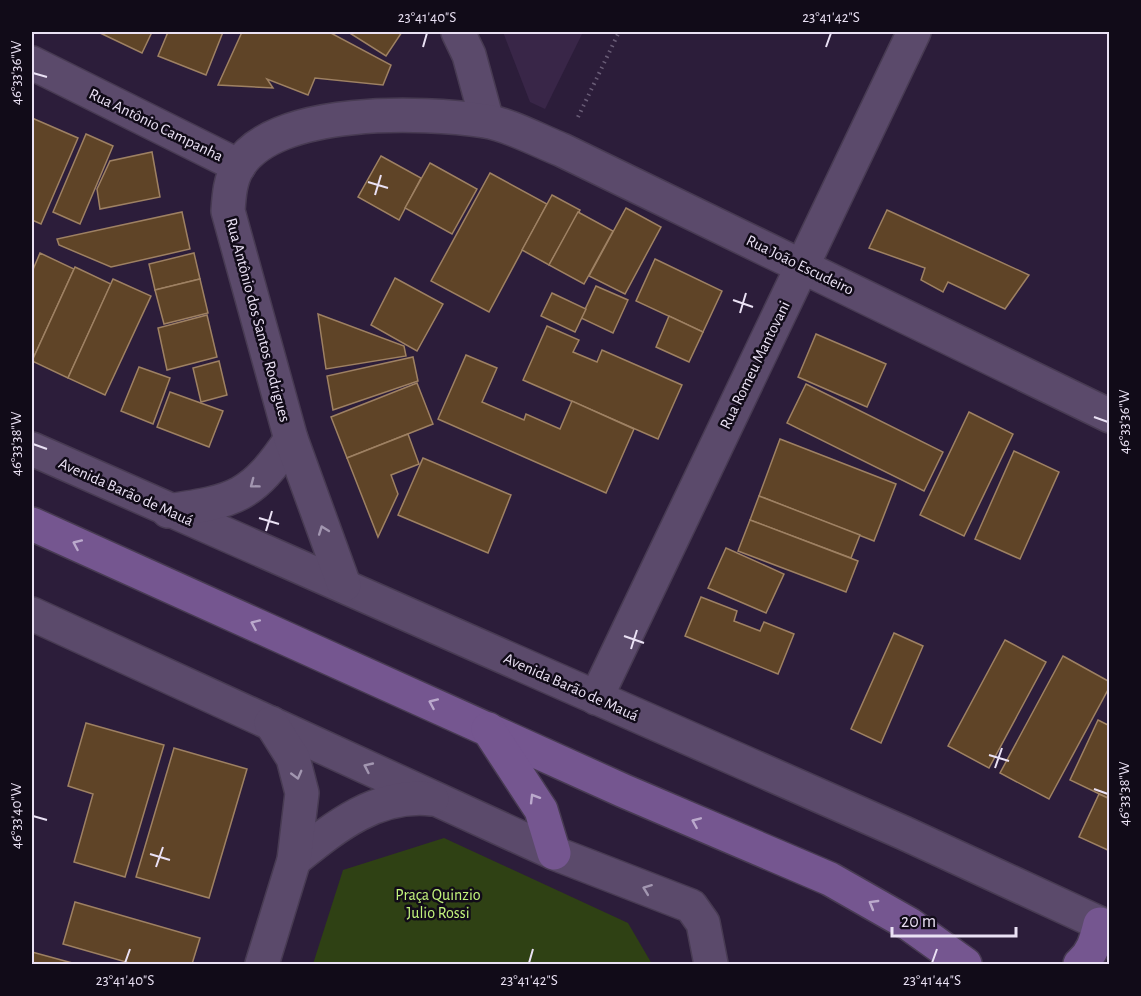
<svg xmlns="http://www.w3.org/2000/svg" width="1141" height="996" font-family="'Alegreya Sans',sans-serif">
  <style>
    .built { fill: #392648 }
    .green { fill: #2f4114 }
    .building { fill: #5f4427; stroke: #9e8163; stroke-width: 1.5 }
    .lines { fill: none; stroke-linecap: round; stroke-linejoin: round }
    .street-casing { stroke: #483b53; stroke-width: 36 }
    .secondary-casing { stroke: #483b53; stroke-width: 36 }
    .path { stroke: #6a5d77; stroke-width: 4; stroke-dasharray: 1.5 4.5; stroke-linecap: butt }
    .street { stroke: #5b4a6b; stroke-width: 33 }
    .secondary { stroke: #755690; stroke-width: 33 }
    .oneway { stroke: #a296b0 }
    .oneway2 { stroke: #bba9cc }
    .ticks { fill: none; stroke: #eae1f4; stroke-width: 2 }
    .labels { text-anchor: middle; dominant-baseline: central; stroke-width: 5; stroke-linejoin: round; paint-order: stroke }
    .street-label { font-size: 16px; fill: #eae1f4; stroke: #110b18 }
    .park-label { font-size: 16px; fill: #c3f47c; stroke: #110b18 }
    .neatline { fill: none; stroke: #eae1f4; stroke-width: 2 }
    .ticks-label { font-size: 15px; text-anchor: middle; fill: #eae1f4 }
  </style>
  <rect width="100%" height="100%" fill="#2c1d3a"/>
  <polygon class="built" points="503,32 583,32 545,109 530,102"/>
  <polygon class="green" points="444,838 628,923 652,964 313,964 343,870"/>
  <g class="building">
    <polygon points="98,32 152,32 142,53"/>
    <polygon points="168,32 223,32 206,75 158,56"/>
    <polygon points="242,32 329,32 391,65 383,85 315,78 308,95 267,79 273,88 218,85"/>
    <polygon points="348,32 402,32 386,56"/>
    <polygon points="32,118 78,138 41,224 32,220"/>
    <polygon points="86,134 113,146 80,224 53,212"/>
    <polygon points="152,152 160,197 100,209 97,189 110,161"/>
    <polygon points="381,156 421,178 399,220 358,197"/>
    <polygon points="430,163 477,189 452,234 405,208"/>
    <polygon points="490,173 547,204 489,312 431,281"/>
    <polygon points="552,195 580,210 549,265 522,250"/>
    <polygon points="626,208 661,227 625,294 589,276"/>
    <polygon points="887,210 1029,275 1005,309 948,282 943,292 921,280 925,268 869,248"/>
    <polygon points="182,212 190,249 111,267 59,245 57,239"/>
    <polygon points="578,212 613,231 584,284 549,265"/>
    <polygon points="40,253 74,269 32,361 32,272"/>
    <polygon points="194,253 200,279 155,290 149,264"/>
    <polygon points="655,259 722,291 703,332 636,301"/>
    <polygon points="75,267 111,284 68,378 32,361"/>
    <polygon points="395,278 443,304 417,351 371,325"/>
    <polygon points="113,279 151,296 105,395 68,378"/>
    <polygon points="200,279 208,313 164,324 155,290"/>
    <polygon points="596,286 628,300 613,333 581,318"/>
    <polygon points="552,293 586,309 575,332 541,316"/>
    <polygon points="318,314 404,346 406,356 326,369"/>
    <polygon points="207,315 217,357 167,370 158,328"/>
    <polygon points="669,316 703,332 689,362 656,347"/>
    <polygon points="547,326 579,340 573,352 597,362 602,350 682,385 658,439 523,380"/>
    <polygon points="816,334 886,364 867,407 798,377"/>
    <polygon points="466,355 497,368 482,402 524,420 526,414 560,429 572,401 634,429 606,493 438,419"/>
    <polygon points="413,357 418,381 333,410 327,376"/>
    <polygon points="219,361 227,395 201,402 193,368"/>
    <polygon points="139,367 170,378 153,424 121,411"/>
    <polygon points="417,383 433,424 347,458 331,417"/>
    <polygon points="806,384 943,452 924,491 787,423"/>
    <polygon points="170,392 223,411 209,447 157,427"/>
    <polygon points="969,412 1013,434 964,536 920,515"/>
    <polygon points="408,434 419,464 391,475 398,494 378,537 347,458"/>
    <polygon points="780,439 896,484 874,541 759,496"/>
    <polygon points="1014,451 1059,472 1020,559 975,539"/>
    <polygon points="423,458 511,495 488,553 398,515"/>
    <polygon points="759,496 860,535 851,558 750,520"/>
    <polygon points="750,520 858,561 846,592 738,551"/>
    <polygon points="726,548 784,574 766,613 708,588"/>
    <polygon points="701,597 737,611 734,621 760,631 764,622 794,634 778,674 685,636"/>
    <polygon points="894,633 923,646 881,743 851,729"/>
    <polygon points="1005,640 1046,662 989,768 948,746"/>
    <polygon points="1063,656 1110,682 1110,686 1049,799 1000,773"/>
    <polygon points="1098,720 1110,726 1110,799 1070,780"/>
    <polygon points="86,723 164,745 125,877 74,862 93,794 68,786"/>
    <polygon points="174,748 247,769 209,898 136,877"/>
    <polygon points="1099,794 1110,799 1110,851 1079,837"/>
    <polygon points="75,902 200,938 192,964 133,964 63,944"/>
    <polygon points="32,952 76,964 32,964"/>
  </g>
  <g class="lines">
    <g class="street-casing">
      <g id="street">
        <polyline points="458,32 469,55 487,121"/>
        <polyline points="32,63 239,166"/>
        <polyline points="32,449 904,833 1110,928"/>
        <path d="M 168,511 C 236,501 252,497 291,439"/>
        <path d="M 344,585 L 291,439 L 228,211 C 229,196 230,180 238,167 C 274,106 425,112 485,121 C 508,124 539,141 562,150 L 1110,416"/>
        <polyline points="32,614 554,853 691,906 703,923 711,964"/>
        <polyline points="596,698 914,32"/>
        <path d="M 294,860 C 335,827 376,793 432,799"/>
        <polyline points="262,964 294,860 302,793 293,758 271,723"/>
      </g>
    </g>
    <g class="secondary-casing">
      <g id="secondary">
        <polyline points="32,524 624,791 830,879 909,924 965,964"/>
        <polyline points="488,729 541,810 554,853"/>
        <path d="M 1080,964 C 1093,953 1096,940 1100,924"/>
      </g>
    </g>
    <polyline class="path" points="578,117 619,32"/>
    <use href="#street" class="street"/>
    <use href="#secondary" class="secondary"/>
  </g>
  <defs><path id="oneway-chevron" d="M-2-3.5L2.5 0L-2 3.5" fill="none" stroke-width="1.6" stroke-linecap="round" stroke-linejoin="round" transform="scale(1.5)"/></defs>
  <g class="oneway">
    <use href="#oneway-chevron" transform="translate(254 484) rotate(143)"/>
    <use href="#oneway-chevron" transform="translate(323 530) rotate(-110)"/>
    <use href="#oneway-chevron" transform="translate(368 767) rotate(-155)"/>
    <use href="#oneway-chevron" transform="translate(297 775) rotate(75)"/>
    <use href="#oneway-chevron" transform="translate(647 889) rotate(-159)"/>
  </g>
  <g class="oneway2">
    <use href="#oneway-chevron" transform="translate(77 544) rotate(-156)"/>
    <use href="#oneway-chevron" transform="translate(255 624) rotate(-156)"/>
    <use href="#oneway-chevron" transform="translate(433 703) rotate(-156)"/>
    <use href="#oneway-chevron" transform="translate(534 798) rotate(-121)"/>
    <use href="#oneway-chevron" transform="translate(696 822) rotate(-157)"/>
    <use href="#oneway-chevron" transform="translate(873 904) rotate(-150)"/>
  </g>
  <path class="ticks" d="M 423,47 L 427,33M 826,47 L 831,33M 33,73 L 47,77M 368,182 L 388,188M 375,195 L 381,175M 733,300 L 753,307M 740,313 L 746,293M 1094,417 L 1108,422M 33,444 L 47,449M 259,518 L 279,524M 266,531 L 272,511M 624,636 L 644,643M 631,649 L 637,630M 989,755 L 1009,761M 995,768 L 1002,748M 1094,789 L 1108,794M 33,816 L 47,820M 150,854 L 170,860M 156,867 L 163,847M 125,963 L 130,949M 529,963 L 533,949M 932,963 L 937,949"/>
  <g class="labels">
    <g class="street-label">
      <text transform="translate(156 125) rotate(26)">Rua Antônio Campanha</text>
      <text transform="translate(800 265) rotate(26)">Rua João Escudeiro</text>
      <text transform="translate(258 320) rotate(75)">Rua Antônio dos Santos Rodrigues</text>
      <text transform="translate(755 365) rotate(-64)">Rua Romeu Mantovani</text>
      <text transform="translate(126 492) rotate(24)">Avenida Barão de Mauá</text>
      <text transform="translate(571 687) rotate(24)">Avenida Barão de Mauá</text>
    </g>
    <g class="park-label">
      <text x="438" y="895">Praça Quinzio<tspan x="438" dy="18">Julio Rossi</tspan></text>
    </g>
  </g>
  <rect width="1141" height="996" fill="none" stroke="#110b18" stroke-width="66"/>
  <path d="M892 927v9h124v-9" fill="none" stroke="#eae1f4" stroke-width="3"/>
  <text x="901" y="927" font-size="18" fill="#eae1f4" stroke="#110b18" stroke-width="4.5" paint-order="stroke">20 m</text>
  <rect x="33" y="33" width="1075" height="930" class="neatline"/>
  <g class="ticks-label">
    <text x="427" y="22">23°41'40"S</text>
    <text x="831" y="22">23°41'42"S</text>
    <text transform="translate(16 73) rotate(-90)" y="5">46°33'36"W</text>
    <text transform="translate(1124 422) rotate(-90)" y="5">46°33'36"W</text>
    <text transform="translate(16 444) rotate(-90)" y="5">46°33'38"W</text>
    <text transform="translate(1124 794) rotate(-90)" y="5">46°33'38"W</text>
    <text transform="translate(16 816) rotate(-90)" y="5">46°33'40"W</text>
    <text x="125" y="985">23°41'40"S</text>
    <text x="529" y="985">23°41'42"S</text>
    <text x="932" y="985">23°41'44"S</text>
  </g>
</svg>
